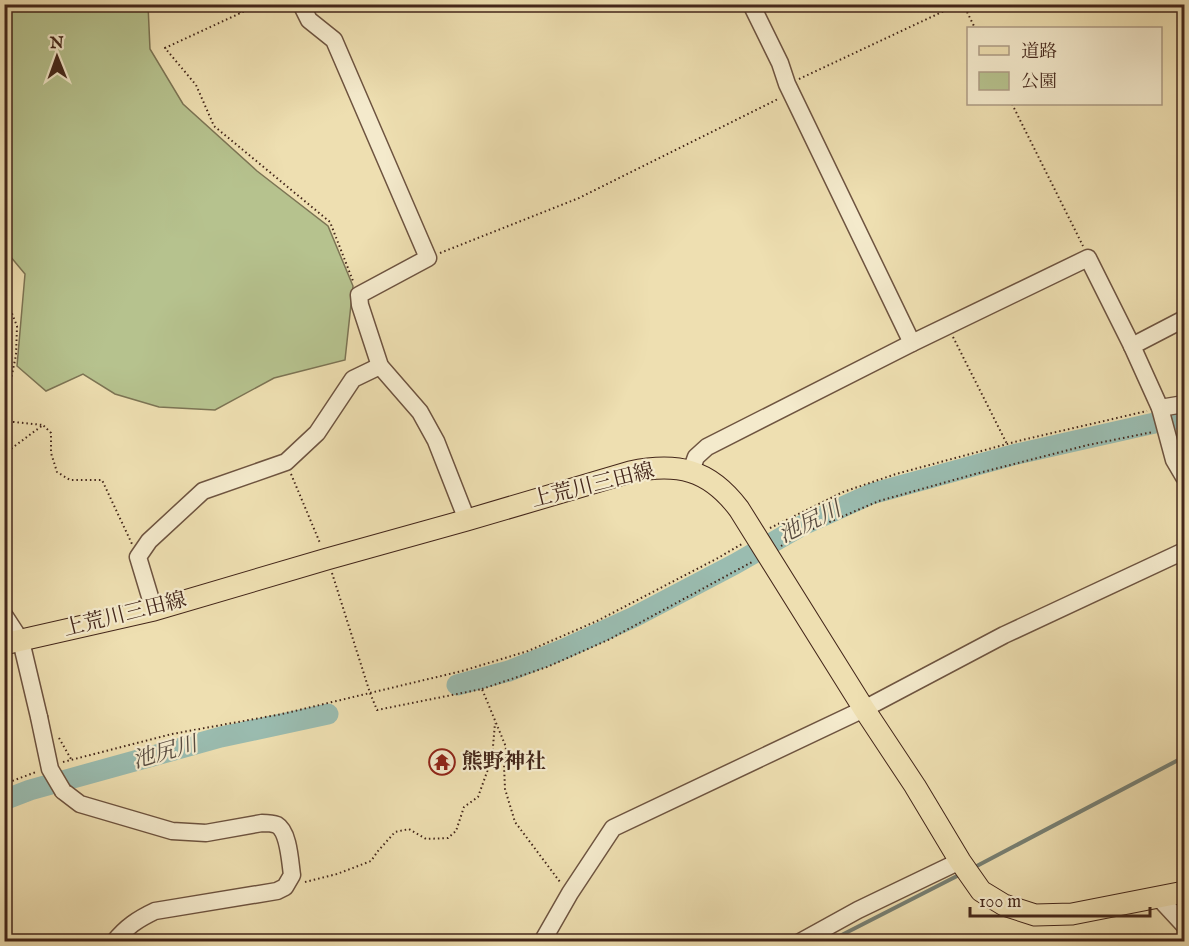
<svg xmlns="http://www.w3.org/2000/svg" width="1189" height="946" font-family="'IM FELL English','Noto Serif JP',serif">
  <style>
    .green { fill: #b6c28e; stroke: #7c7454; stroke-width: 1.5 }
    .lines { fill: none; stroke-linecap: round; stroke-linejoin: round }
    .stream { stroke: #778074; stroke-width: 4 }
    .river { stroke: #9abcb0; stroke-width: 21 }
    .minor-casing { stroke: #6e5440; stroke-width: 19 }
    .major-casing { stroke: #43261a; stroke-width: 23 }
    .path { stroke: #43261a; stroke-width: 2; stroke-dasharray: 1.5 3; stroke-linecap: butt }
    .minor { stroke: #f4eacc; stroke-width: 16 }
    .major { stroke: #eedfb1; stroke-width: 21 }
    .minor-bridge-casing { stroke: #6e5440; stroke-width: 19; stroke-linecap: butt }
    .minor-bridge { stroke: #f4eacc; stroke-width: 16 }
    .labels { text-anchor: middle; dominant-baseline: central; stroke-width: 4.5; stroke-linejoin: round; paint-order: stroke }
    .street-label { font-size: 21px; fill: #43261a; stroke: #f4eacc }
    .poi-label { font-size: 21px; font-weight: bold; fill: #43261a; stroke: #f4eacc; text-anchor: start }
    .water-label { font-size: 22px; font-style: italic; fill: #594c40; stroke: #f4eacc }
  </style>
  <rect width="100%" height="100%" fill="#eedfb1"/>
  <filter id="stains"><feTurbulence type="fractalNoise" baseFrequency=".00333" numOctaves="4"/><feColorMatrix values="0 0 0 0 .2 0 0 0 0 .09 0 0 0 0 .02 0 0 0 .5 -.17"/></filter>
  <radialGradient id="worn" r=".72"><stop offset=".6" stop-color="#630" stop-opacity="0"/><stop offset="1" stop-color="#630" stop-opacity=".3"/></radialGradient>
  <polygon class="green" points="4,5 148,5 150,49 183,104 257,171 328,226 353,286 345,360 274,378 215,410 159,407 115,394 83,374 46,391 17,366 25,274 5,250"/>
  <g class="lines">
    <g class="stream">
      <polyline points="973,868 1184,757"/>
      <polyline points="828,942 961,874"/>
    </g>
    <g class="river">
      <polyline points="457,685 509,671 564,649 634,617 735,564 803,525 871,494 1017,454 1168,420 1184,418"/>
      <polyline points="4,800 30,790 221,737 328,714"/>
    </g>
    <g class="minor-casing">
      <g id="minor">
        <polyline points="301,4 309,20 334,40 428,258 359,295 360,305 380,366 420,412 436,441 467,520"/>
        <polyline points="751,4 780,63 787,84 912,343"/>
        <polyline points="1132,346 1184,319"/>
        <polyline points="1160,408 1184,404"/>
        <polyline points="691,471 696,457 707,447 912,343 1088,258 1132,346 1160,408 1174,460 1184,477"/>
        <polyline points="154,610 138,557 149,541 203,491 286,462 317,433 353,379 380,366"/>
        <polyline points="4,615 21,641 39,717"/>
        <path d="M 63,791 L 80,804 L 172,831 L 206,833 L 262,823 C 267,823 272,823 277,825 C 289,832 290,862 292,875 L 285,887 L 277,891 L 155,911 C 138,919 126,927 114,942"/>
        <polyline points="1158,897 1184,925"/>
        <polyline points="542,942 570,893 613,828 864,709 1004,635 1184,551"/>
        <polyline points="800,942 858,910 960,861"/>
      </g>
    </g>
    <g class="major-casing">
      <path id="major" d="M 4,644 L 154,610 L 327,559 L 467,520 L 630,472 C 677,462 709,469 739,509 L 864,709 L 915,786 L 960,861 L 981,891 L 1004,905 L 1035,915 L 1072,914 L 1184,892"/>
    </g>
    <g class="path">
      <polyline points="236,4 240,13"/>
      <polyline points="260,4 165,48 196,85 214,126 330,222 353,281"/>
      <polyline points="963,4 975,28"/>
      <polyline points="799,79 959,4"/>
      <polyline points="1012,104 1083,246"/>
      <polyline points="440,253 579,198 778,99"/>
      <polyline points="4,283 9,306 17,326 16,355 4,413"/>
      <polyline points="953,337 1007,444"/>
      <polyline points="4,421 43,425"/>
      <polyline points="4,454 43,425 51,433 51,453 57,472 70,480 102,480 132,544"/>
      <polyline points="291,474 320,543"/>
      <polyline points="770,528 843,492 896,474 1022,440 1147,411"/>
      <polyline points="781,546 806,532 879,501 975,474 1088,445 1153,432"/>
      <polyline points="332,573 370,693 377,710 482,689 506,747 504,765 505,789 515,822 560,882"/>
      <polyline points="482,689 547,667 608,640 752,562"/>
      <polyline points="59,738 71,759"/>
      <polyline points="63,762 172,734 282,714 462,671 528,651 597,621 718,558 742,544"/>
      <polyline points="4,784 36,772"/>
      <polyline points="305,882 337,874 371,861 378,851 395,832 409,829 426,839 448,838 456,831 464,807 478,797 492,758 495,723"/>
    </g>
    <use href="#minor" class="minor"/>
    <use href="#major" class="major"/>
    <g class="minor-bridge-casing">
      <polyline id="minor-bridge" points="39,717 50,769 63,791"/>
    </g>
    <use href="#minor-bridge" class="minor-bridge"/>
  </g>
  <defs>
    <g id="temple-ring" transform="scale(1.35)"><circle r="9.5" fill="#f4eacc" stroke="#8f2418" stroke-width="1.5"/><path d="M0-6L5-2H3V0L6.5 2.5H4V6H1.5V3h-3V6H-4V2.5H-6.5L-3 0V-2H-5Z" fill="#8f2418"/></g>
  </defs>
  <g fill-rule="evenodd">
    <use href="#temple-ring" x="442" y="762"/>
  </g>
  <g class="labels">
    <g class="street-label">
      <text transform="translate(593 486) rotate(-14)">上荒川三田線</text>
      <text transform="translate(125 615) rotate(-14)">上荒川三田線</text>
    </g>
    <g class="poi-label">
      <text x="462" y="762">熊野神社</text>
    </g>
    <g class="water-label">
      <text transform="translate(810 523) rotate(-26)">池尻川</text>
      <text transform="translate(165 753) rotate(-16)">池尻川</text>
    </g>
  </g>
  <rect width="1189" height="946" fill="none" stroke="#eedfb1" stroke-width="24"/>
  <rect x="6" y="6" width="1177" height="934" fill="none" stroke="#43261a" stroke-width="3"/>
  <rect x="12" y="12" width="1165" height="922" fill="none" stroke="#43261a" stroke-width="1.5"/>
  <rect x="967" y="27" width="195" height="78" fill="#f4eacc" stroke="#ad9c85" stroke-width="1.5"/>
  <rect x="979" y="46" width="30" height="9" fill="#eedfb1" stroke="#ad9c85" stroke-width="1.5"/>
  <text x="1021" y="57" font-size="18" fill="#43261a">道路</text>
  <rect x="979" y="72" width="30" height="18" fill="#b6c28e" stroke="#ad9c85" stroke-width="1.5"/>
  <text x="1021" y="87" font-size="18" fill="#43261a">公園</text>
  <g transform="translate(57 57) rotate(359)" stroke="#f4eacc" stroke-width="4.5" paint-order="stroke">
  <path d="M0-4.5L10 22L0 15L-10 22Z" fill="#43261a"/>
  <text y="-9" font-size="16" font-weight="bold" text-anchor="middle" fill="#43261a">N</text>
  </g>
  <path d="M970 907v9h180v-9" fill="none" stroke="#43261a" stroke-width="3"/>
  <text x="979" y="907" font-size="18" fill="#43261a" stroke="#f4eacc" stroke-width="4.5" paint-order="stroke">100 m</text>
  <rect width="100%" height="100%" filter="url(#stains)"/>
  <rect width="100%" height="100%" fill="url(#worn)"/>
</svg>
